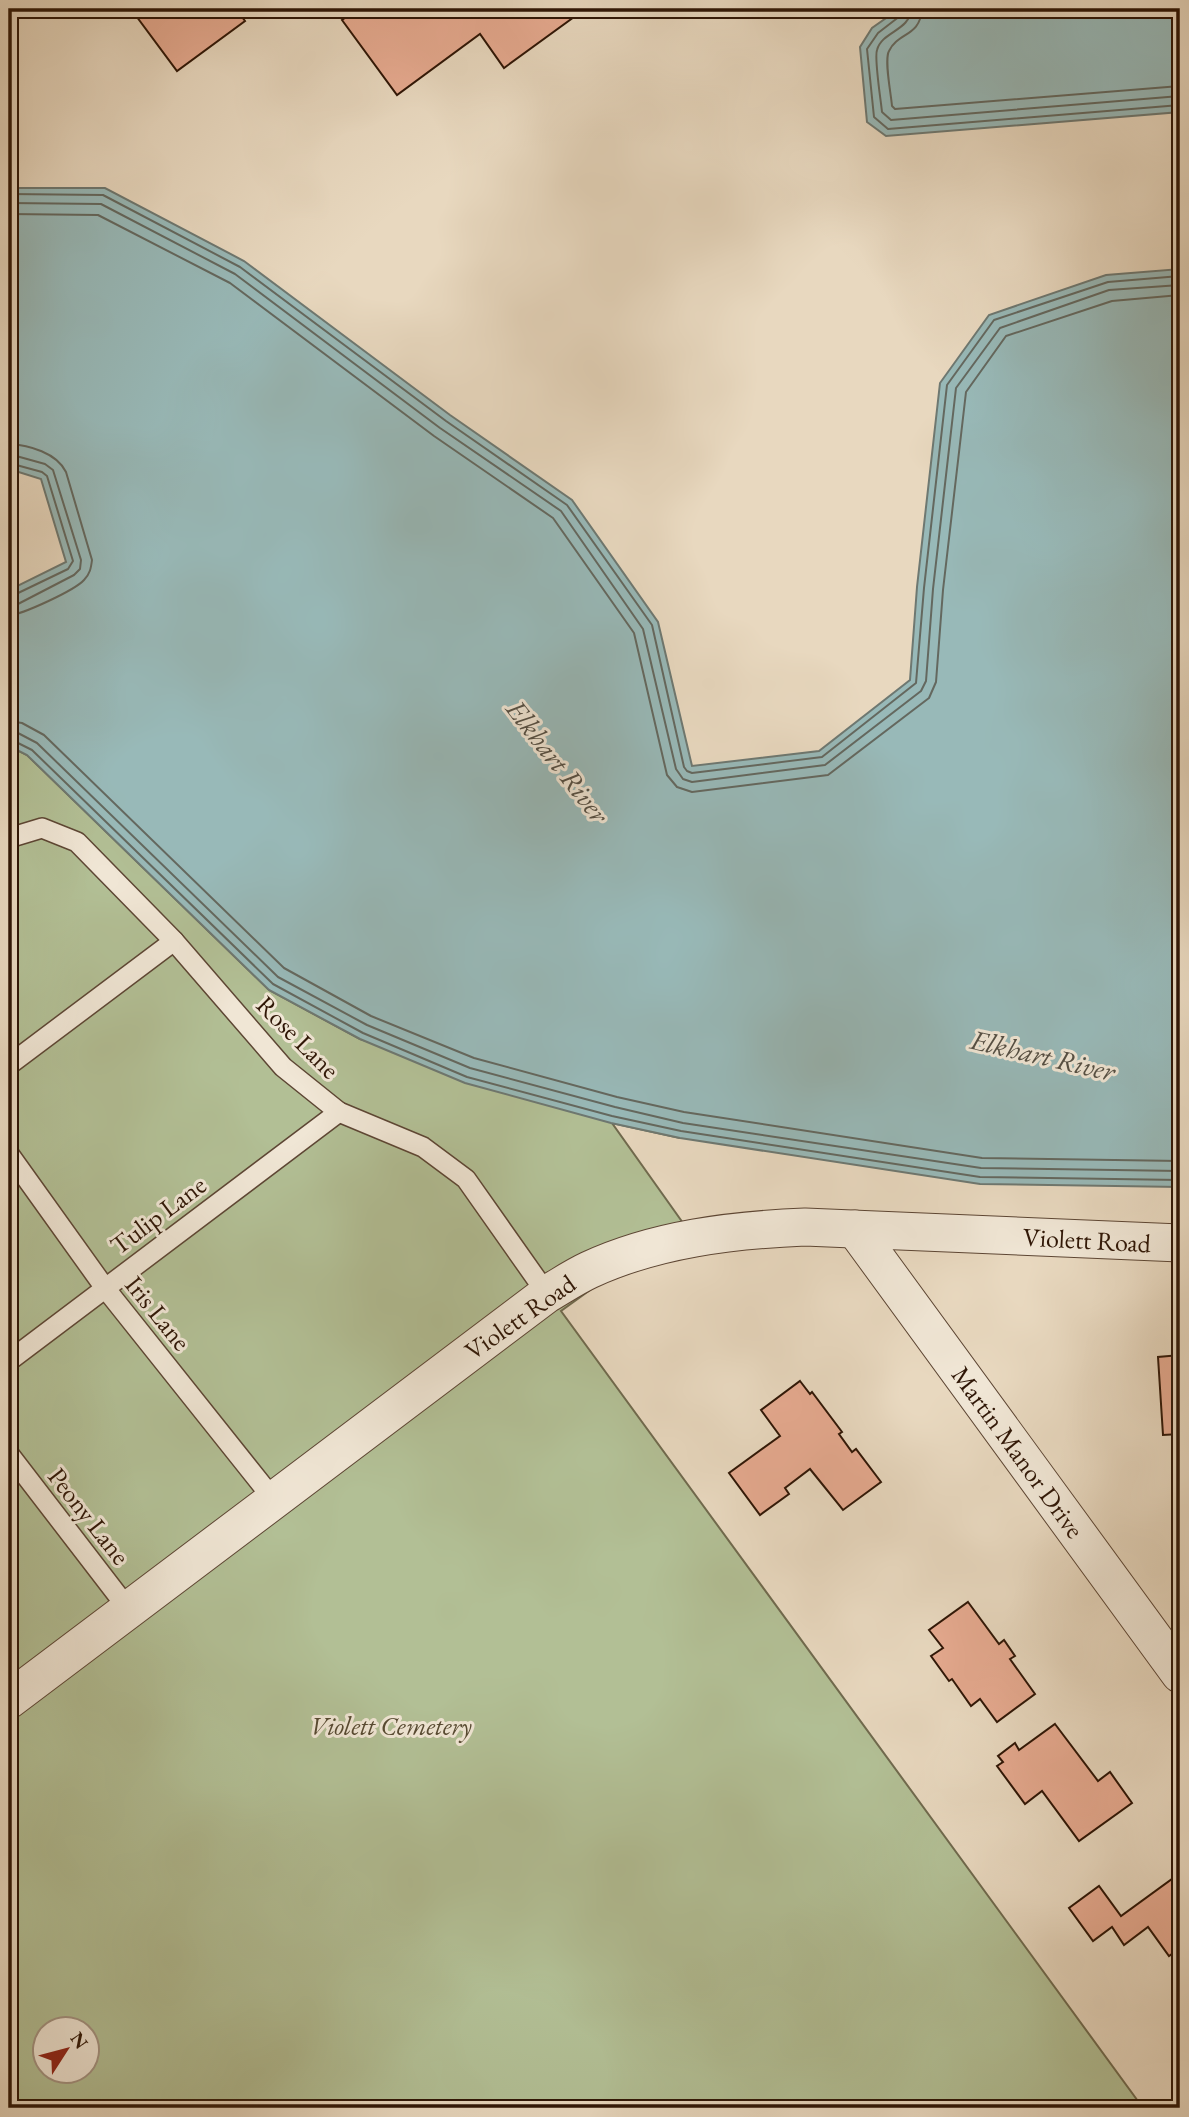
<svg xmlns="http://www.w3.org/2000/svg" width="1189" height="2117" font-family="'EB Garamond',serif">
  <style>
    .green { fill: #b2bf95; stroke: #706a4e; stroke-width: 2; fill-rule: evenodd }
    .water { fill: #98b9b8; stroke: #6e7871; stroke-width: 2 }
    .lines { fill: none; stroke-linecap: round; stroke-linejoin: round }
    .shore { stroke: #64685f; stroke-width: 2 }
    .building { fill: #e6aa90; stroke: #2f1606; stroke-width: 2 }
    .lane-casing { stroke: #5d4634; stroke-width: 22 }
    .street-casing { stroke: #5d4634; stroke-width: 39 }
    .lane { stroke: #f0e6d5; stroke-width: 19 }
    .street { stroke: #f0e6d5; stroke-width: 37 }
    .labels { text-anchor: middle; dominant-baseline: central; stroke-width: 6; stroke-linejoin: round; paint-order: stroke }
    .street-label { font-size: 26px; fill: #2f1606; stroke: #f0e6d5 }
    .park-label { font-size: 26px; font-style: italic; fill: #564931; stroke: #f0e6d5 }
    .water-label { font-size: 28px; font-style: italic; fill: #544f44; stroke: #f0e6d5 }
  </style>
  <rect width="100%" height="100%" fill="#e8d8bf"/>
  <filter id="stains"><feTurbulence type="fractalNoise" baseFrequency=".00286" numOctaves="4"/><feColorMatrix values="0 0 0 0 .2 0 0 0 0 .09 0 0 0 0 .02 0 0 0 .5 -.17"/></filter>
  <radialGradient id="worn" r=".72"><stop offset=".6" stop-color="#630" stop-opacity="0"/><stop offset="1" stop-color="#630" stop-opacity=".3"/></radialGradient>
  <path class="green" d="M 9,746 L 27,755 L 269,990 L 360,1039 L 680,1138 L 612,1123 L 683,1223 L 561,1311 L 1143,2108 L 9,2108 ZM 46,2030 L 88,2030 L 88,2072 L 46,2072 Z"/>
  <g class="water">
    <polygon points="899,9 1180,9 1180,112 886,136 867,122 860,47 872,28"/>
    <polygon points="9,188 105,188 244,261 450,415 572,500 658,622 692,766 819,751 910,680 917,587 940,383 989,315 1106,275 1180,269 1180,1187 980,1184 680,1138 611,1123 465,1083 360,1039 269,990 27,755 9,746 9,590 66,562 41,479 9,469"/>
  </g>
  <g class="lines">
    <g class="shore">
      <polyline points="902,9 900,16 878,33 867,49 874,117 888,129 1180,105"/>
      <path d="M 911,9 C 910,31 882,31 877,50 C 874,58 881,101 882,112 L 891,120 L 1180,96"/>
      <path d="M 922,9 C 920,37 898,32 889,51 C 884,60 891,93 892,106 L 895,109 L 1180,86"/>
      <polyline points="9,194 103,195 240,267 446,421 567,505 652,625 684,767 687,771 692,773 822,757 916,683 924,588 947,385 994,320 1108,282 1180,276"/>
      <polyline points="9,203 101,204 235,274 440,428 561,511 643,629 676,769 683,779 692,782 825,765 921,691 926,681 933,589 956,388 1000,328 1109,290 1180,285"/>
      <polyline points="9,214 98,215 230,283 434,436 553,518 634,633 667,775 677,787 692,792 828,775 929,698 936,682 943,590 966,392 1006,336 1112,301 1180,295"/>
      <path d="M 9,444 C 29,445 57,453 66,472 L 92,560 C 91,568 90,574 84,580 C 75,590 22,615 9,615"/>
      <polyline points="9,454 45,464 53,470 81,560 80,569 74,575 18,604 9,605"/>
      <polyline points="9,463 42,472 47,476 73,561 68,569 14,595 9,596"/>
      <polyline points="9,721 22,723 44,735 284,968 371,1016 474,1058 617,1097 684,1112 982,1158 1180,1161"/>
      <polyline points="9,732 18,733 37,743 278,977 367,1025 470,1068 615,1107 683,1123 981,1168 1180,1171"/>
      <polyline points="9,740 14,741 32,750 273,984 363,1033 467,1077 612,1116 681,1131 980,1177 1180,1180"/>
    </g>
  </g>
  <g class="building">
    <polygon points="131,9 236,9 245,21 177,71"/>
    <polygon points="351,9 585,9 504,68 480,34 397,95 342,20 353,12"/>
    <polygon points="1180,1355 1180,1434 1163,1435 1158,1357"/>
    <polygon points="800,1381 810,1394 812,1392 842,1432 839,1434 852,1452 856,1449 881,1482 843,1510 810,1469 785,1488 789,1494 760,1515 729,1473 780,1436 761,1410"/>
    <polygon points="968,1602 999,1644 1004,1640 1015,1656 1010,1659 1035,1694 997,1722 980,1699 971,1706 952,1679 949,1681 931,1656 943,1648 929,1630"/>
    <polygon points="1055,1724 1098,1781 1110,1772 1132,1803 1079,1841 1042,1791 1025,1804 997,1766 1003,1762 998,1756 1015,1743 1019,1750"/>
    <polygon points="1172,1879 1180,1890 1180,1893 1177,1896 1180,1901 1180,1948 1169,1956 1148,1927 1124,1945 1112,1927 1093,1941 1069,1908 1099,1886 1121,1916"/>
  </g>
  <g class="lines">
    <g class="lane-casing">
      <g id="lane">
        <polyline points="9,838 42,828 77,842 174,941 283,1067 339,1112 423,1147 466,1179 547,1294"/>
        <polyline points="9,1065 174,941"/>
        <polyline points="9,1154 105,1288 274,1500"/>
        <polyline points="9,1361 339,1112"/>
        <polyline points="9,1454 129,1610"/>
      </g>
    </g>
    <g class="street-casing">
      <g id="street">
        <polyline points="855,1229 1180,1674"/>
        <path d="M 9,1700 L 547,1294 C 561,1286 574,1277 589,1270 C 656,1239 732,1230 805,1227 L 1180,1243"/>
      </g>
    </g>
    <use href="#lane" class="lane"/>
    <use href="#street" class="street"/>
  </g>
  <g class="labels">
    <g class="street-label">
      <text transform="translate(298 1037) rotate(45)">Rose Lane</text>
      <text transform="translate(158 1215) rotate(-37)">Tulip Lane</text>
      <text transform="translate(1087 1240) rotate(3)">Violett Road</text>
      <text transform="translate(158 1313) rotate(51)">Iris Lane</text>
      <text transform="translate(520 1317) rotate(-35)">Violett Road</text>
      <text transform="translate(1018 1452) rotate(54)">Martin Manor Drive</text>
      <text transform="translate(89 1516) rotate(52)">Peony Lane</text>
    </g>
    <g class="park-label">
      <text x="391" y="1726">Violett Cemetery</text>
    </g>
    <g class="water-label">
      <text transform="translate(558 761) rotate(52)">Elkhart River</text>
      <text transform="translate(1043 1055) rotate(13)">Elkhart River</text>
    </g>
  </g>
  <rect width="1189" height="2117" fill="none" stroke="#e8d8bf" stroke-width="35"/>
  <rect x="10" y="10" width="1168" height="2096" fill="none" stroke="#2f1606" stroke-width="3.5"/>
  <rect x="18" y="18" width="1154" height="2082" fill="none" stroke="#2f1606" stroke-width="2"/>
  <g transform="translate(66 2050) rotate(54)"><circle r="33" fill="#f0e6d5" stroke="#a39382" stroke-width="2"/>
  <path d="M0-5L12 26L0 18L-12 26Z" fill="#8f2418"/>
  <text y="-10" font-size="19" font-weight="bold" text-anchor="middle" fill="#2f1606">N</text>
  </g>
  <rect width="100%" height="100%" filter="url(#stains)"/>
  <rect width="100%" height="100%" fill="url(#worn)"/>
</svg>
